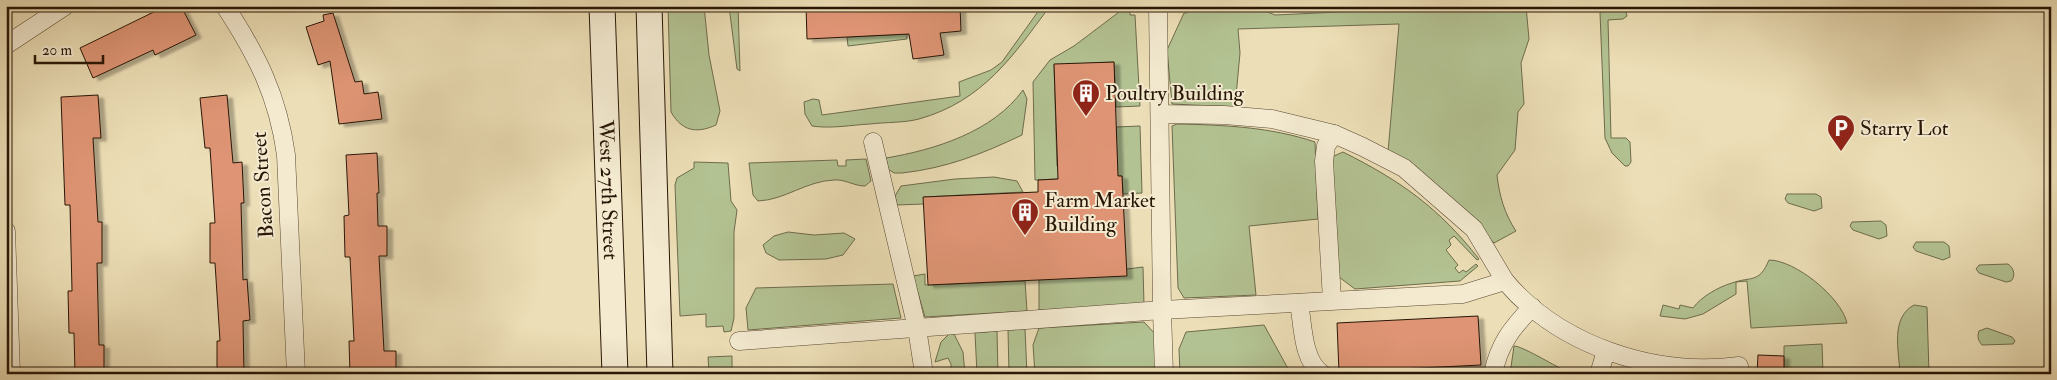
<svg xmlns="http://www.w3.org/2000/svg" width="2057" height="380" font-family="'IM FELL Double Pica',serif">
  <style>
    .green { fill: #b3c292; stroke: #6e6c4c }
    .building { fill: #df9575; stroke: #281606; filter: url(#shadow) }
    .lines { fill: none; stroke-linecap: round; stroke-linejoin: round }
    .street-casing { stroke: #594832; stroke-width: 19 }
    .secondary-casing { stroke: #281606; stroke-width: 27 }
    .street { stroke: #f3ead0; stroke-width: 18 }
    .secondary { stroke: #f3ead0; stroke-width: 25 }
    .labels { text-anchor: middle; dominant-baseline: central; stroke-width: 4; stroke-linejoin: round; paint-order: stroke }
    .poi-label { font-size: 21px; fill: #281606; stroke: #f3ead0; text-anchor: start }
    .street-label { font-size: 21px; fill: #281606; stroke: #f3ead0 }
  </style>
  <defs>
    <filter id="shadow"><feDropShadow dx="5.5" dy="3" stdDeviation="1" flood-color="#0004"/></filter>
  </defs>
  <rect width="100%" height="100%" fill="#ecdeb6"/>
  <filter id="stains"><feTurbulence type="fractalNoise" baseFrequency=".004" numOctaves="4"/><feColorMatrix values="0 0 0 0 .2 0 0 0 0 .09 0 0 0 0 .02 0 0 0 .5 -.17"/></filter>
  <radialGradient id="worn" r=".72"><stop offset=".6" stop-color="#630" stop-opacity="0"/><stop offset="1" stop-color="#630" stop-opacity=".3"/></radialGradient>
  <g class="green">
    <path d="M 668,6 L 704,6 L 709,55 L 720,111 L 716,125 C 696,134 682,131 671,112 Z"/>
    <polygon points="729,6 738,6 740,71 737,69"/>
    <path d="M 1042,6 L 1050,6 C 1013,56 983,101 919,119 C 904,123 886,122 870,124 C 851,125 831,129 812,126 L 805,114 L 804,102 L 813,99 L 819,100 L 822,115 L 960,96 L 959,82 L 991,70 L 1002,62 Z"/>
    <polygon points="1127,6 1130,6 1130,15 1135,15 1140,106 1116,107 1114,62 1054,65 1057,166 1117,164 1116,127 1140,126 1142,193 1123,194 1122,176 1035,180 1033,82 1050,60 1074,46"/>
    <path d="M 1186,6 L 1256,7 L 1275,15 L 1468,6 L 1526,6 L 1529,39 L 1521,63 L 1524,104 L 1518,112 L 1515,150 L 1497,175 C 1499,195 1505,215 1516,231 L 1494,243 L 1445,192 L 1388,152 L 1399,24 L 1238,29 L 1240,53 L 1235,107 L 1172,104 L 1167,50 L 1184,13 L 1187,13 Z"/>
    <polygon points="1603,9 1622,9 1626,12 1627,16 1623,19 1608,20 1611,138 1626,138 1630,142 1631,162 1628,166 1625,166 1612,153 1605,138 1600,13"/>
    <polygon points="907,34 907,39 848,46 847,37"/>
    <path d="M 1023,90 L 1027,99 L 1022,135 C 982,154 947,168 902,173 L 894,173 L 888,169 L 886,158 C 934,150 993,132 1023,90 Z"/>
    <path d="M 1177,124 C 1224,125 1271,127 1315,142 L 1318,219 L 1249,226 L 1256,295 L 1184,298 L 1178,288 L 1172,126 Z"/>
    <path d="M 1343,152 C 1401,181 1439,208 1479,259 L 1477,260 L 1454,236 L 1449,240 L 1451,245 L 1446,250 L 1458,265 L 1455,268 L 1459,273 L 1463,270 L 1466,272 L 1476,264 L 1478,266 L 1460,281 L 1355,289 L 1335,274 L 1330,162 L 1334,156 Z"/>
    <path d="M 866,159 L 871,181 L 865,186 C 854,186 845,179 834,180 C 806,181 785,200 758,201 L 753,195 L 749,163 L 837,160 L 838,166 L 846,166 L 846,160 Z"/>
    <polygon points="694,162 728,163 731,201 737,210 734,232 734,318 731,331 724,332 723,326 706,327 706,314 680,316 675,185 677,178 694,168"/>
    <polygon points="994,177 1017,181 1023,192 924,197 924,204 897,205 895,196 901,186 955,179"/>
    <polygon points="1787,194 1816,194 1821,197 1822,208 1814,211 1788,203 1785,199"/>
    <polygon points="1881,221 1886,225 1887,236 1879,239 1853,230 1850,226 1852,222"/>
    <polygon points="788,232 814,235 844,233 855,239 843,255 826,259 779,260 766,253 763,245 774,236"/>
    <polygon points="1916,242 1944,242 1949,246 1950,257 1943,260 1916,251 1913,247"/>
    <path d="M 1769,260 C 1795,260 1841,297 1847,323 L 1751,328 L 1747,281 L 1736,282 L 1736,294 L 1703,314 L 1685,319 L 1660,316 L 1663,305 L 1679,309 L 1680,305 L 1693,308 C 1701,297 1718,287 1732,283 C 1751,276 1759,284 1769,260 Z"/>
    <path d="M 2008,264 C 2014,268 2016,276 2011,281 L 2006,282 L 1979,273 L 1976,269 L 1979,265 Z"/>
    <polygon points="1143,267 1144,305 1039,310 1039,280"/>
    <polygon points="925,274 925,285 928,285 1025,281 1027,311 925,317 913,276"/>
    <polygon points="893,284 901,318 748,330 746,308 756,288"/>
    <path d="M 1914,305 L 1927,307 L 1929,374 L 1900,374 C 1899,351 1890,318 1914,305 Z"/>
    <polygon points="1144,322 1157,336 1158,367 1154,374 1035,374 1033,345 1039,328"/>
    <polygon points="1264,325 1291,374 1180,374 1179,349 1186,332"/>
    <path d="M 1987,328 L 2012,337 L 2015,341 L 2013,344 L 1982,345 C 1978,340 1977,337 1979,331 Z"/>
    <polygon points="1025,329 1027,374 1009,374 1008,330"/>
    <polygon points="997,331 998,374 977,374 975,333"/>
    <polygon points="949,334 954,334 963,352 965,374 951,374 951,364 948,358 935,362 941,342"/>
    <polygon points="1822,344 1823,374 1784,374 1784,346"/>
    <path d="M 1514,346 C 1522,346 1553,365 1564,370 L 1566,374 L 1510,374 Z"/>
    <polygon points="732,356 732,369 720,370 720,374 682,374 682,370 695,369 695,373 709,372 708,357"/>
  </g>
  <g class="building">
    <polygon points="166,6 181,6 196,35 155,55 153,50 93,78 80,48"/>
    <polygon points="806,6 960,6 961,31 940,33 944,55 913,59 909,34 807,39"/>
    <polygon points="333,13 355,82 362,81 364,94 378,92 382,119 339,124 330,61 318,65 306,27 324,21 323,15"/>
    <polygon points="1114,62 1118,176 1122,176 1127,276 928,285 923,197 1038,192 1038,180 1058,179 1054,64"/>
    <polygon points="98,95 101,138 93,138 98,222 102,222 102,263 97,263 99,345 104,345 104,374 75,374 74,333 69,333 68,291 72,291 70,205 65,205 61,97"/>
    <polygon points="227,95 233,163 242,162 244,203 241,203 243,280 247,279 250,320 243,321 244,374 217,374 217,341 220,341 215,263 210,263 210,223 215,223 210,148 205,148 200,98"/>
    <polygon points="377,153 379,193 377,193 378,226 387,226 387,256 379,256 384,351 396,351 396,374 350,374 349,341 354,341 350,257 345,257 344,216 349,215 346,155"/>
    <polygon points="1478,316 1481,365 1339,372 1337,323"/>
    <polygon points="1758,355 1784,356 1784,374 1757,374"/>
  </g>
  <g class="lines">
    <g class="street-casing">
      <g id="street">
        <path d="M 225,6 C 257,55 278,96 286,155 L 296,374"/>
        <polyline points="1158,6 1162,310 1463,294 1505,281 1474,229 1404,168 1363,147 1334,134 1272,119 1224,115 1161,114"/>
        <polyline points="6,45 65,6"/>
        <polyline points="873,142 917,328 924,374"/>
        <polyline points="6,231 11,374"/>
        <path d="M 1505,281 C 1560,346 1655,377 1739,366 L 1740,374"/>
        <polyline points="1332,300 1324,161 1326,146 1334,134"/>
        <path d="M 1299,303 C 1303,324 1302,360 1322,374"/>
        <polyline points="739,341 1162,310 1164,374"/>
        <path d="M 1493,374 C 1499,344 1512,328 1532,307"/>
        <polyline points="1599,374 1606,351"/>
      </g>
    </g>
    <g class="secondary-casing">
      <g id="secondary">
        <path id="s1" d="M 602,6 L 615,374"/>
        <polyline points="649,6 660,374"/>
      </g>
    </g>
    <use href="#street" class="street"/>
    <use href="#secondary" class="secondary"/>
  </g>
  <defs>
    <g id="building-pin" transform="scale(1.4375)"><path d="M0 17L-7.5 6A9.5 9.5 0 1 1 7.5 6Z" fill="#8f2418" stroke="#f3ead0"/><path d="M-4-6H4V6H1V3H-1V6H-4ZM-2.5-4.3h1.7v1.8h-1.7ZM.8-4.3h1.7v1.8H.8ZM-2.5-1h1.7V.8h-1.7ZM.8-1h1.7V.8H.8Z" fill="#fff"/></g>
    <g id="parking-pin" transform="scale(1.4375)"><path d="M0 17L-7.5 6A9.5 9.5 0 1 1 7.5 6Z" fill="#8f2418" stroke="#f3ead0"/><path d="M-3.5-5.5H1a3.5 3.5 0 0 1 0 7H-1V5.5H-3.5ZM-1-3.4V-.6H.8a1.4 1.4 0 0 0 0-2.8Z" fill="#fff"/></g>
  </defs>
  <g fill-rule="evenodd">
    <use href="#building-pin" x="1086" y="93"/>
    <use href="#parking-pin" x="1841" y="128"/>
    <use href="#building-pin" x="1025" y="212"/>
  </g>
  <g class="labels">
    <g class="poi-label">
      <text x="1105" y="93">Poultry Building</text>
      <text x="1860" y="128">Starry Lot</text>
      <text x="1044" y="200">Farm Market<tspan x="1044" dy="24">Building</tspan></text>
    </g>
    <g class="street-label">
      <text transform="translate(263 185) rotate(-94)">Bacon Street</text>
      <text stroke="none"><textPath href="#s1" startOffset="184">West 27th Street</textPath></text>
    </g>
  </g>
  <rect width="2057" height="380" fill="none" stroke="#ecdeb6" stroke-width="25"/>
  <rect x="8" y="8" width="2042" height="365" fill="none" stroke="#281606" stroke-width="2.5"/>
  <rect x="12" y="12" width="2032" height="355" fill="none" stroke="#281606"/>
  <path d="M35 55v8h68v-8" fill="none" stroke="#281606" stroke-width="2.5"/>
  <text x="42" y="55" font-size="15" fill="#281606" stroke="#f3ead0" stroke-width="4" paint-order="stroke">20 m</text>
  <rect width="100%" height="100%" filter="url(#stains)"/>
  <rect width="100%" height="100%" fill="url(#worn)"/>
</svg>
